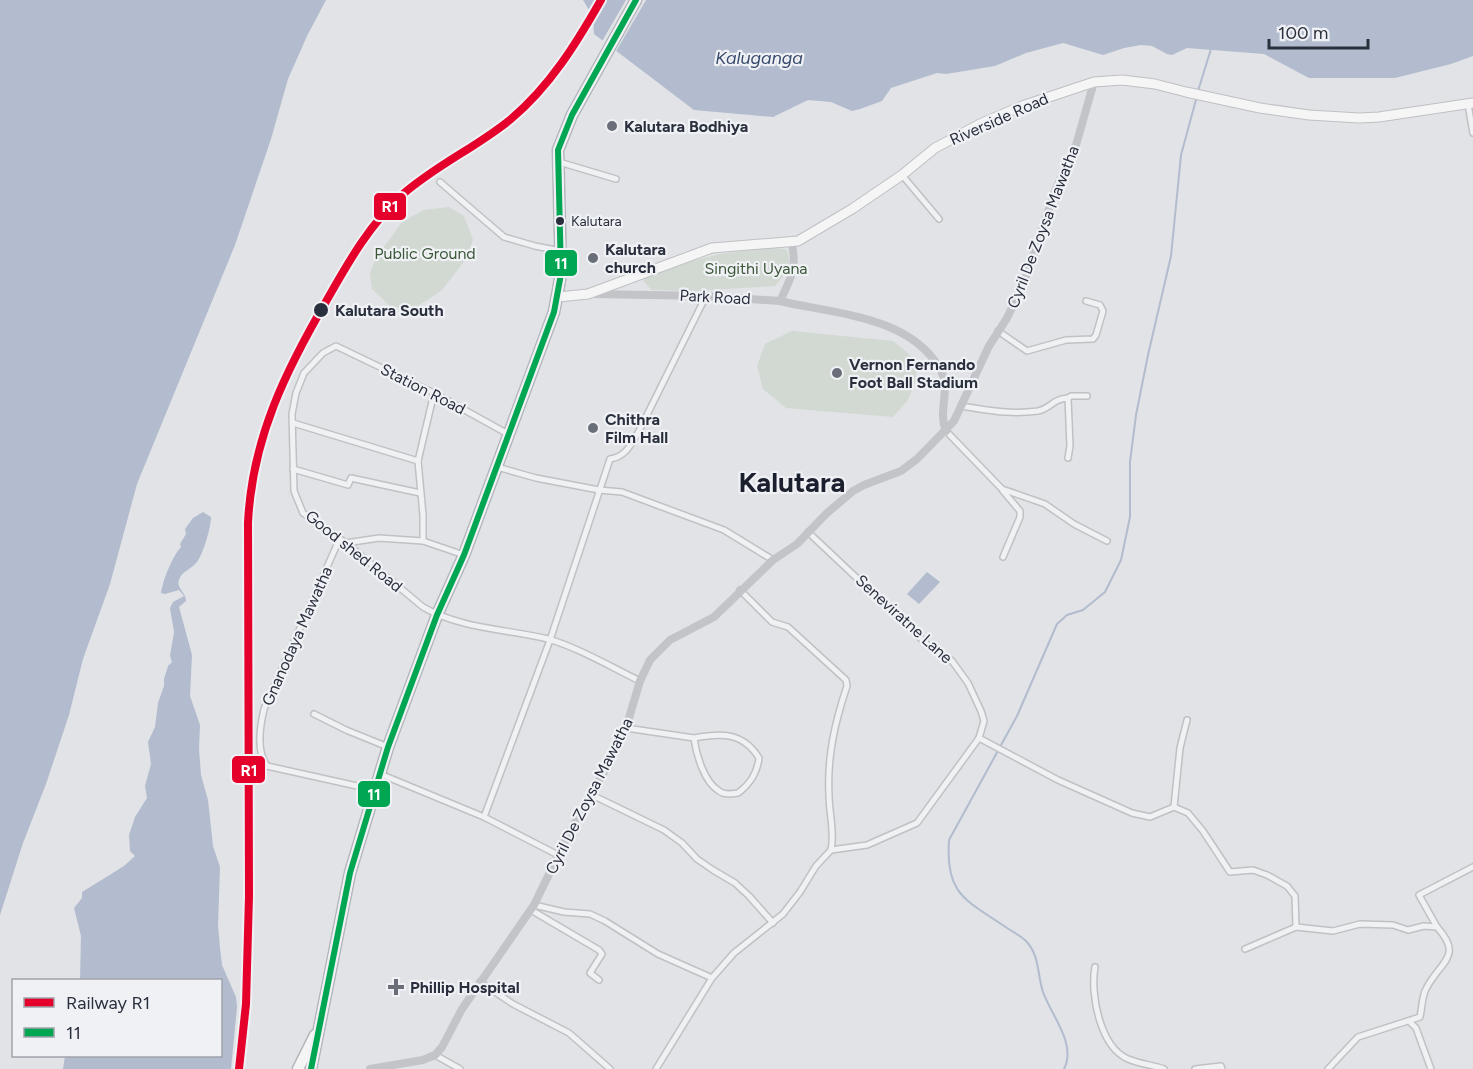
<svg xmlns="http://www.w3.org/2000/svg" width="1473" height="1069" font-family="Figtree,sans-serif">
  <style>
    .green { fill: #d1d9d2 }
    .water { fill: #b2bcce }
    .pier { fill: #e1e3e6 }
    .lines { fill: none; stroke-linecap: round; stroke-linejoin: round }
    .stream { stroke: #b2bcce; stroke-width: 2 }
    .street-casing { stroke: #c0c1c4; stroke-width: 8 }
    .primary-casing { stroke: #bec0c3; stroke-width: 11 }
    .highway-casing { stroke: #b3b6ba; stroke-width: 13 }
    .street { stroke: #f0f1f3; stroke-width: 5 }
    .secondary { stroke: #c2c4c8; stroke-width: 8 }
    .primary { stroke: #f5f5f6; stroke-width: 9 }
    .highway { stroke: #f5f5f6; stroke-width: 10 }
    .rail-casing { stroke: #cacbcd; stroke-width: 4.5 }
    .rail { stroke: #eff1f5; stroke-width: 2; stroke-dasharray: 7; stroke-linecap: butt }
    .bus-1-casing { stroke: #eff1f5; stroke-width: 10 }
    .bus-1 { stroke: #00a651; stroke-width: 6 }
    .rail-1-casing { stroke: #eff1f5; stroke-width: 12 }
    .rail-1 { stroke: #e4002b; stroke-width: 8 }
    .poi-dot { fill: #6a6e78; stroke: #eff1f5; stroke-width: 2 }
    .bus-dot { fill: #2a2f3d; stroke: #eff1f5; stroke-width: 2 }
    .labels { text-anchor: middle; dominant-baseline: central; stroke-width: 4.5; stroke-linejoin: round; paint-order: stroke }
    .bus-label { font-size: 14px; fill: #2a2f3d; stroke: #eff1f5; text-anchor: start }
    .street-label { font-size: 16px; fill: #2a2f3d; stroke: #eff1f5 }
    .poi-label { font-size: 16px; font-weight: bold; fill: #2a2f3d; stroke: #eff1f5; text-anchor: start }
    .park-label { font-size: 16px; fill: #3b5738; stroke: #eff1f5 }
    .stop-label { font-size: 16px; font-weight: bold; fill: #2a2f3d; stroke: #eff1f5; text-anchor: start }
    .water-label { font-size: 18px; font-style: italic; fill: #384a6d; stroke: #eff1f5 }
    .town-label { font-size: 28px; font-weight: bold; fill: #1c202e; stroke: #eff1f5 }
    .line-badge { stroke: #eff1f5; stroke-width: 2 }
    .badge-label { font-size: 16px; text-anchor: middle; font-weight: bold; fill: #fff }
  </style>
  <rect width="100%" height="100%" fill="#e1e3e6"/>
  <g class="green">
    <polygon points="449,207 464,216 473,240 466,259 442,290 429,299 410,310 390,306 372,289 370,273 376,258 402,222 424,210"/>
    <path d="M 768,248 L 786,249 C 794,264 785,275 775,286 L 690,291 L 652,290 L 643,281 L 649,273 L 670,269 L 696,260 L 720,254 Z"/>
    <polygon points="792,331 893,341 909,354 916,364 916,380 908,400 893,417 786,408 763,389 757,366 765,344"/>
  </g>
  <g class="water">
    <polygon points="0,0 326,0 307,36 288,79 271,139 235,245 137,484 110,584 83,659 69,715 46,784 23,843 0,915"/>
    <polygon points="583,0 1473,0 1473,56 1451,64 1395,78 1309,78 1264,54 1187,48 1172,55 1167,54 1152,46 1141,45 1124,48 1103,55 1063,43 1026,53 995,66 946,74 937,73 891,88 882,101 860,109 852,111 831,102 808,100 773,117 694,110 594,34 593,17"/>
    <path d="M 203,512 L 211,517 C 211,527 203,556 196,563 C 191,569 181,572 179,580 C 176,588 186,592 186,601 L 179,607 L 192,655 L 190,696 L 200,725 L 199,749 L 201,775 L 208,800 L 213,846 L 220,867 L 218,925 L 220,948 L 222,965 L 236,997 L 237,1007 L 231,1069 L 63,1069 L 65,1056 L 220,1056 L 220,980 L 80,980 L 81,936 L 74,908 L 82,898 L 82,892 L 124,866 L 135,856 L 130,851 L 129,835 L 135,817 L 147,798 L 145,786 L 151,764 L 148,742 L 155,727 L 158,703 L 164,686 L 164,679 L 168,666 L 172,662 L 170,656 L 174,632 L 170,608 L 173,602 L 184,596 L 179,590 L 165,594 L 161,593 C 163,580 172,557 181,547 L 180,544 L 186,534 L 185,529 L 193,518 Z"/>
    <polygon points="927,572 940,582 919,604 907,594"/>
  </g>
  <polygon class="pier" points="626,0 646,0 615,53 601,43"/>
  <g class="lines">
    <g class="stream">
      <polyline points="1198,91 1211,49"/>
      <path d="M 1064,1069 C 1077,1044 1051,1015 1043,992 C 1037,974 1040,956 1026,941 C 1021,936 1013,932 1007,928 C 966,900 945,895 949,840 L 1017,716 L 1057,624 L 1067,615 L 1083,610 L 1105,592 L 1121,560 L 1130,517 L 1130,462 L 1136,415 L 1148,355 L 1171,256 L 1181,155 L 1197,96"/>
    </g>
    <g class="street-casing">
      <g id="street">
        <polyline points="1468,104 1473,133"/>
        <polyline points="559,162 616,179"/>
        <polyline points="902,175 939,219"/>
        <polyline points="440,182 504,237 535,246 561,251"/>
        <polyline points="998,331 1027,351 1066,340 1093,339 1096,335 1103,311 1100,305 1086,301"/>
        <path d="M 961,406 C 989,410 1009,415 1038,411 C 1052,408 1052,399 1068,398"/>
        <polyline points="293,423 418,461"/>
        <polyline points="946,431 1002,489 1045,504 1074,524 1107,541"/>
        <path d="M 508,434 L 434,393 L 336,346 L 323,353 L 304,373 L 296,393 L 292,414 L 294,491 L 303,513 L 346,543 L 423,607 C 461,629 506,629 548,639 C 577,647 613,668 640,681"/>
        <polyline points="1068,458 1070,446 1068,398 1071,396 1087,396"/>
        <polyline points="497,467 536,478 599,490 622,492 724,530 773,560"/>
        <polyline points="293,469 348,485 351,478 420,493"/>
        <polyline points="808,532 932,649 952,661 968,683 981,711 984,721 979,738 917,823 867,845 831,850"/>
        <path d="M 339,540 L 264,709 C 260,727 256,751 267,766 L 375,790"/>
        <polyline points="423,541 423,515 418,461 434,393"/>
        <polyline points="346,543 379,538 423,541 464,555"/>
        <polyline points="1003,557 1020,517 1020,511 1003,491"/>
        <path d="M 740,590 L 772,622 L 788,627 L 846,680 L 847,686 C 835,722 827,756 829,795 C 829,813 835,833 831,850"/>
        <polyline points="314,714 346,730 388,747"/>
        <path d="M 626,728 L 694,738 C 696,754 704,782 719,791 C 724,795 731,794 738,793 C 750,784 757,774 759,758 C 743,732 721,733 694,738"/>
        <path d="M 979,738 L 1058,780 L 1132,813 L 1150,817 L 1174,807 L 1188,813 L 1203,831 L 1230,872 L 1253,870 L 1267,875 L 1287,886 L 1295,896 L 1296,927 L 1333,931 L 1360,924 L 1393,925 L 1408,930 L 1424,926 L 1437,927 C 1464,957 1440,961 1426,989 C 1422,996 1422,1008 1420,1017 L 1358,1037 L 1328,1069"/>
        <polyline points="380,774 484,817 558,855"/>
        <polyline points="592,795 664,830 682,843 697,859 713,870 735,883 749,896 773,923"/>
        <polyline points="1174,807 1180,748 1187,720"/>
        <path d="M 484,817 L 550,640 L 610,459 C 626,457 631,444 639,431 L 706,296"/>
        <polyline points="534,905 564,912 590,914 605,921 658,954 712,978"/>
        <polyline points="531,910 599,950 602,954 590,973 599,980"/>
        <polyline points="1437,927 1419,895 1473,867"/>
        <polyline points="1245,949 1296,927"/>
        <path d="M 1095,967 C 1090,994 1100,1047 1128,1059 C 1140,1064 1153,1065 1164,1069"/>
        <polyline points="480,982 513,1004 569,1033 610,1069"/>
        <polyline points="1409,1021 1416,1028 1431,1069"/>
        <polyline points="435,1055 460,1069"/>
        <polyline points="656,1069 712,978 734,953 783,914 800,892 816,866 831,850"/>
        <polyline points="1195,1069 1221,1066 1222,1069"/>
      </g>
    </g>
    <g class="primary-casing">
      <polyline id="primary" points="558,297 588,294 712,248 798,241 852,209 902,175 935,148 980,124 1022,106 1094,82 1122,80 1155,84 1186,92 1260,108 1309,115 1359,118 1379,117 1473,103"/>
    </g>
    <g class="highway-casing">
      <g id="highway">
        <polyline points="298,1069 315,1035"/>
        <polyline points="311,1069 350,873 388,747 437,615 464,555 554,312 561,274 558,150 572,115 636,0"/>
      </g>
    </g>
    <use href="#street" class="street"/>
    <g class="secondary">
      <path d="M 593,294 L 706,296 L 780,301 C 791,278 798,267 791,241"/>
      <path d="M 780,301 C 833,314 909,315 940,369 C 952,390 937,410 946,431"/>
      <polyline points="370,1069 423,1060 435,1055 442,1047 462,1009 534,905 569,833 612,758 626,728 640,681 650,660 670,640 714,617 773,560 797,544 827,513 853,491 864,485 901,471 917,459 954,421 989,346 1007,318 1023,285 1055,191 1076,145 1094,82"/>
    </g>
    <use href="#primary" class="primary"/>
    <use href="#highway" class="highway"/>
    <g class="rail-casing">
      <g id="rail">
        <polyline points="245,682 249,723"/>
        <polyline points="245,822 249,777"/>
        <polyline points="236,1069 238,1051"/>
      </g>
    </g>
    <use href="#rail" class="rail"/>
    <g class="bus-1-casing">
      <polyline id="bus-1" points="311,1069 350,873 388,747 437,615 464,555 554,312 561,274 558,150 572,115 636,0"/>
    </g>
    <use href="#bus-1" class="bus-1"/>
    <g class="rail-1-casing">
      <path id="rail-1" d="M 239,1069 L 246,1004 L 249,896 L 248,523 C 252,438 286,370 328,298 C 349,261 370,224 402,195 C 436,165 477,147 511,119 C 550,86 576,44 601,0"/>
    </g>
    <use href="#rail-1" class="rail-1"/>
  </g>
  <g class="poi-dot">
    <circle cx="612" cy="126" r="6"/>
    <circle cx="593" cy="258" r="6"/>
    <circle cx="837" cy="373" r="6"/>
    <circle cx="593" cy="428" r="6"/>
    <path d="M393 978h6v6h6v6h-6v6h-6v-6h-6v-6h6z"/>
  </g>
  <g class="bus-dot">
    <circle cx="560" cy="221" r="5"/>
    <circle cx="321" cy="310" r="8"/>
  </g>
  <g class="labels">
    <g class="bus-label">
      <text x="571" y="221">Kalutara</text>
    </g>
    <g class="street-label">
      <text transform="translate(999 119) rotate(-24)">Riverside Road</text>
      <text transform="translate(1043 227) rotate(-69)">Cyril De Zoysa Mawatha</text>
      <text transform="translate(715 297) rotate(3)">Park Road</text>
      <text transform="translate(423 389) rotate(27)">Station Road</text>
      <text transform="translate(354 551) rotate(39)">Good shed Road</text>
      <text transform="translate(904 619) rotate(42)">Seneviratne Lane</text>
      <text transform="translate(297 636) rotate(-66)">Gnanodaya Mawatha</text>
      <text transform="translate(589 796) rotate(-63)">Cyril De Zoysa Mawatha</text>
    </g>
    <g class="poi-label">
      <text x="624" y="126">Kalutara Bodhiya</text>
      <text x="605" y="249">Kalutara<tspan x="605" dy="18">church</tspan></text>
      <text x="849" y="364">Vernon Fernando<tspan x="849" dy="18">Foot Ball Stadium</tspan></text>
      <text x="605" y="419">Chithra<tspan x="605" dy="18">Film Hall</tspan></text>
      <text x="410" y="987">Phillip Hospital</text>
    </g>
    <g class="park-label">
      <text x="425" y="253">Public Ground</text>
      <text x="756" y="268">Singithi Uyana</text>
    </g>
    <g class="stop-label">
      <text x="335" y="310">Kalutara South</text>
    </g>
    <g class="water-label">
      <text x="759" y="58">Kaluganga</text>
    </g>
    <g class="town-label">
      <text x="792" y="482">Kalutara</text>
    </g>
  </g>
  <g class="line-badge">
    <rect x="373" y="192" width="34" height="29" rx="6" fill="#e4002b"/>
    <rect x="544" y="249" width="34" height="28" rx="6" fill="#00a651"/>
    <rect x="231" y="755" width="35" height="29" rx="6" fill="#e4002b"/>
    <rect x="357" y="780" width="34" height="28" rx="6" fill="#00a651"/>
  </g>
  <g class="badge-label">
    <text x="390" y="212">R1</text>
    <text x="561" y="269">11</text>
    <text x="249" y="776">R1</text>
    <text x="374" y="800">11</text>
  </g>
  <rect x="12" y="979" width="210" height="78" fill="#eff1f5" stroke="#a0a3ab" stroke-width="1.5"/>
  <rect x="24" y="998" width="30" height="9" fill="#e4002b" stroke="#a0a3ab" stroke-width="1.5"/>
  <text x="66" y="1009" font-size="18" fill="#2a2f3d">Railway R1</text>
  <rect x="24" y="1028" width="30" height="9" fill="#00a651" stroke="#a0a3ab" stroke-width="1.5"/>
  <text x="66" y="1039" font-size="18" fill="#2a2f3d">11</text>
  <path d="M1269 39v9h99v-9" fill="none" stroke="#2a2f3d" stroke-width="3"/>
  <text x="1278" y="39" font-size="18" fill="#2a2f3d" stroke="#eff1f5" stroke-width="4.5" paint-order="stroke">100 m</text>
</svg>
